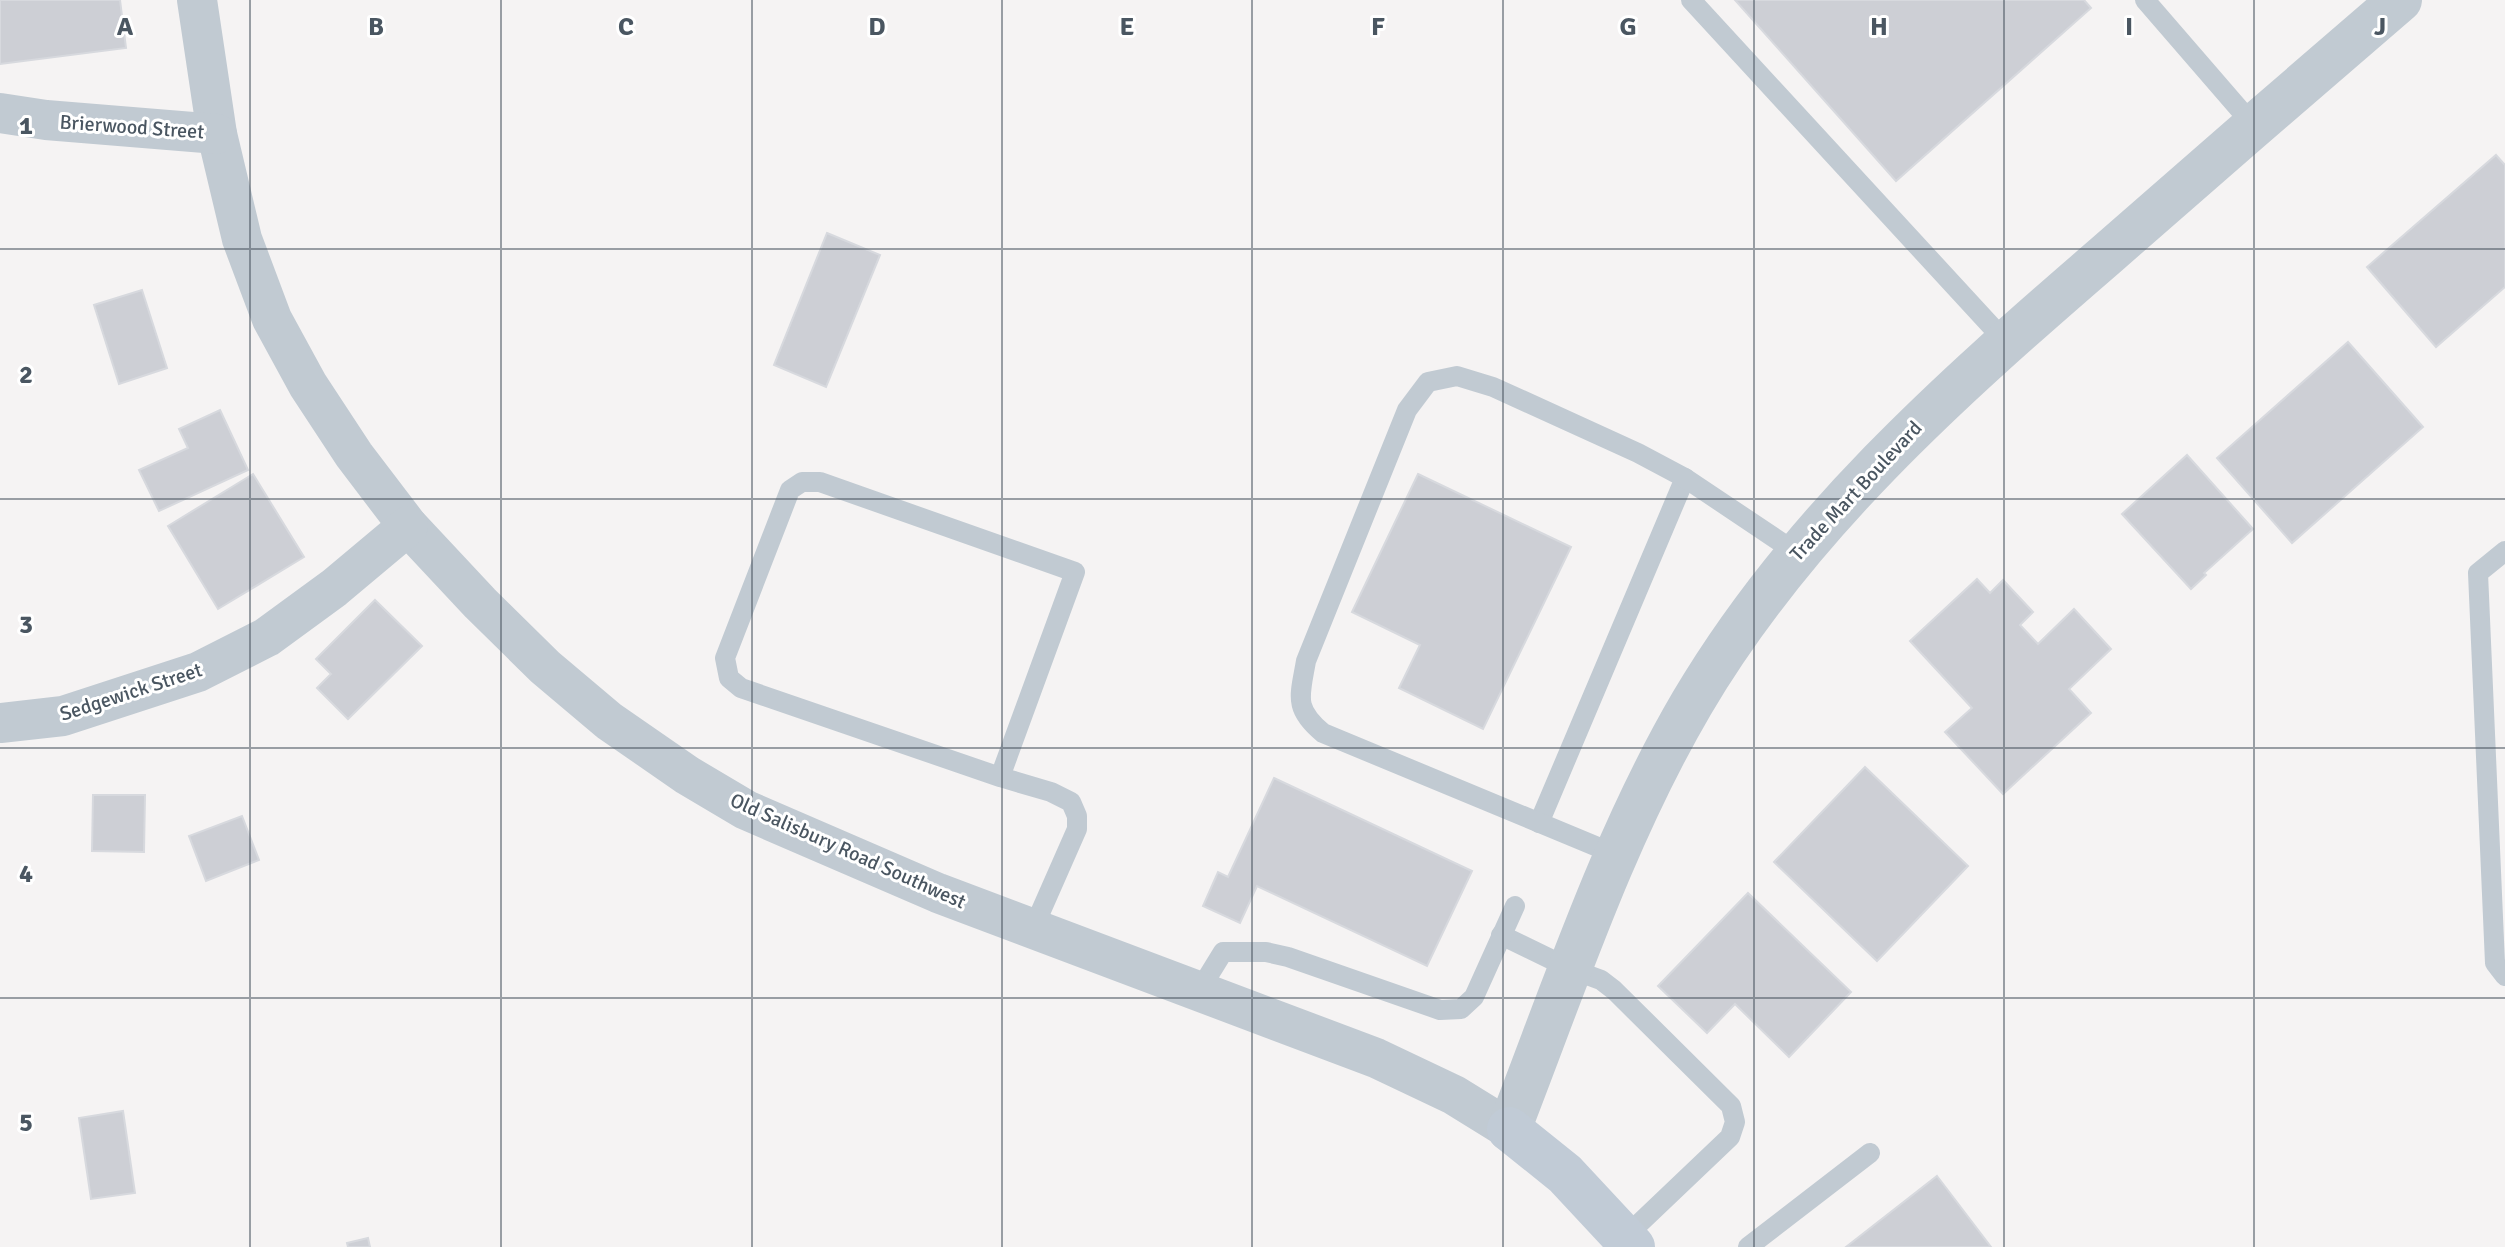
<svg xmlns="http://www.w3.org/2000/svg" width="2505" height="1247" font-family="Signika,sans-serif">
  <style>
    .building { fill: #cdcfd5; stroke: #d7d9de; stroke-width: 2 }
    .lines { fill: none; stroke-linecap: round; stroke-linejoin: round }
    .service { stroke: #c1cad2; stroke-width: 20 }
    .minor { stroke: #c1cad2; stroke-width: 40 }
    .tertiary { stroke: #c1cad2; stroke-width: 44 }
    .secondary { stroke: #c1cbd6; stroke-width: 44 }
    .grid { fill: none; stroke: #4a5661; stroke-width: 2; stroke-opacity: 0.55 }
    .labels { text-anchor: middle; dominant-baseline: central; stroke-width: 6; stroke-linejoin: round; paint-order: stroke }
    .street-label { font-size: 20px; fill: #4a5661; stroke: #fff }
    .grid-label { font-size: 26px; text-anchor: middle; font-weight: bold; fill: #4a5661; stroke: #fff; stroke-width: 6; stroke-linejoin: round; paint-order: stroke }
  </style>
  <rect width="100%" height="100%" fill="#f5f3f3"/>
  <g class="building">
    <polygon points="0,0 120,0 126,48 0,64"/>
    <polygon points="1735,0 2084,0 2091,8 1896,181"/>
    <polygon points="2496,155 2505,165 2505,287 2436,347 2367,267"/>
    <polygon points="827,233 880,255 826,387 774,365"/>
    <polygon points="142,290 167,368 119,384 94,305"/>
    <polygon points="2348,342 2423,427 2292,543 2217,458"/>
    <polygon points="220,410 248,470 159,511 139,470 188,448 179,429"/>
    <polygon points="2187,455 2253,529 2204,573 2206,575 2191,589 2122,514"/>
    <polygon points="253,474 304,557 218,609 168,526"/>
    <polygon points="1418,474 1571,547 1483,729 1399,688 1420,645 1352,612"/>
    <polygon points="1977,579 1990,593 2003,580 2033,612 2020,625 2038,644 2074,609 2111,649 2069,689 2091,713 2003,794 1945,732 1972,708 1910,641"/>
    <polygon points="375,600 422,646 348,719 317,688 331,674 316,659"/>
    <polygon points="1865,767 1968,866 1877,961 1774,862"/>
    <polygon points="1274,778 1472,871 1427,966 1257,886 1240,923 1203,906 1218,872 1228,877"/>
    <polygon points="93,795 145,795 144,852 92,851"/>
    <polygon points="242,816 259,860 206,881 189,836"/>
    <polygon points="1748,893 1851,992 1789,1057 1735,1004 1707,1033 1658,986"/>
    <polygon points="123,1111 135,1193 91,1199 79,1118"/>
    <polygon points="1937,1176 1991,1247 1846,1247"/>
    <polygon points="368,1238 370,1247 348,1247 347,1243"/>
  </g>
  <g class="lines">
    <g class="service">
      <polyline points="1691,0 2005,341"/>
      <polyline points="2145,0 2254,126"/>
      <polyline points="2505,551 2478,573 2495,963 2505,976"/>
      <polyline points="1000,777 741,688 729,678 725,658 790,490 802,482 820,482 1075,572 1000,777 1051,792 1071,802 1077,816 1077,829 1033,929"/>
      <polyline points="1539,823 1685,478"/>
      <path d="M 1617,855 L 1323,733 C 1293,708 1300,696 1306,661 L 1407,410 L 1428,382 L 1457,376 L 1493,387 L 1638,453 L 1685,478 L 1797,553"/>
      <polyline points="1501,935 1571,969 1601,980 1614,990 1731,1106 1735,1122 1730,1137 1625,1237"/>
      <polyline points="1199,991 1223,952 1266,952 1288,957 1440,1010 1461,1009 1474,997 1515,906"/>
      <polyline points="1748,1247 1870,1153"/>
    </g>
    <g class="minor">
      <polyline points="197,0 217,134 242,239 272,319 308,385 354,455 408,526 480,603 545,667 609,721 687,775 746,810 938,893 1376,1058 1454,1095 1509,1129"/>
      <polyline points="0,113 46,120 217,134"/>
      <polyline points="0,723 63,716 198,672 267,637 334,588 408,526"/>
    </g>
    <path class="tertiary" d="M 1509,1129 C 1565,985 1614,836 1692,703 C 1797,525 1951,389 2105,256 C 2203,170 2301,85 2400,0"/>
    <polyline class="secondary" points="1509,1129 1565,1174 1633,1247"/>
  </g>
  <path class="grid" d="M 250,0 L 250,1247M 501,0 L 501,1247M 752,0 L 752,1247M 1002,0 L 1002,1247M 1252,0 L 1252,1247M 1503,0 L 1503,1247M 1754,0 L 1754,1247M 2004,0 L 2004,1247M 2254,0 L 2254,1247M 0,249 L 2505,249M 0,499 L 2505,499M 0,748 L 2505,748M 0,998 L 2505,998"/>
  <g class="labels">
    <g class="street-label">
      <text transform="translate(132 127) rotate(4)">Brierwood Street</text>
      <text transform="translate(1856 491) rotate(-47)">Trade Mart Boulevard</text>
      <text transform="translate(131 692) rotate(-18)">Sedgewick Street</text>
      <text transform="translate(848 851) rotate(24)">Old Salisbury Road Southwest</text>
    </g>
  </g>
  <g class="grid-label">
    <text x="125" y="35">A</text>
    <text x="376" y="35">B</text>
    <text x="626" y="35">C</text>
    <text x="877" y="35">D</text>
    <text x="1127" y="35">E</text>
    <text x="1378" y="35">F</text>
    <text x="1628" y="35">G</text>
    <text x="1879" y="35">H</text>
    <text x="2129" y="35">I</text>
    <text x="2380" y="35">J</text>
    <text x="26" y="134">1</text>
    <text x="26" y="383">2</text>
    <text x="26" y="633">3</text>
    <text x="26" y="882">4</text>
    <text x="26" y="1131">5</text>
  </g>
</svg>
